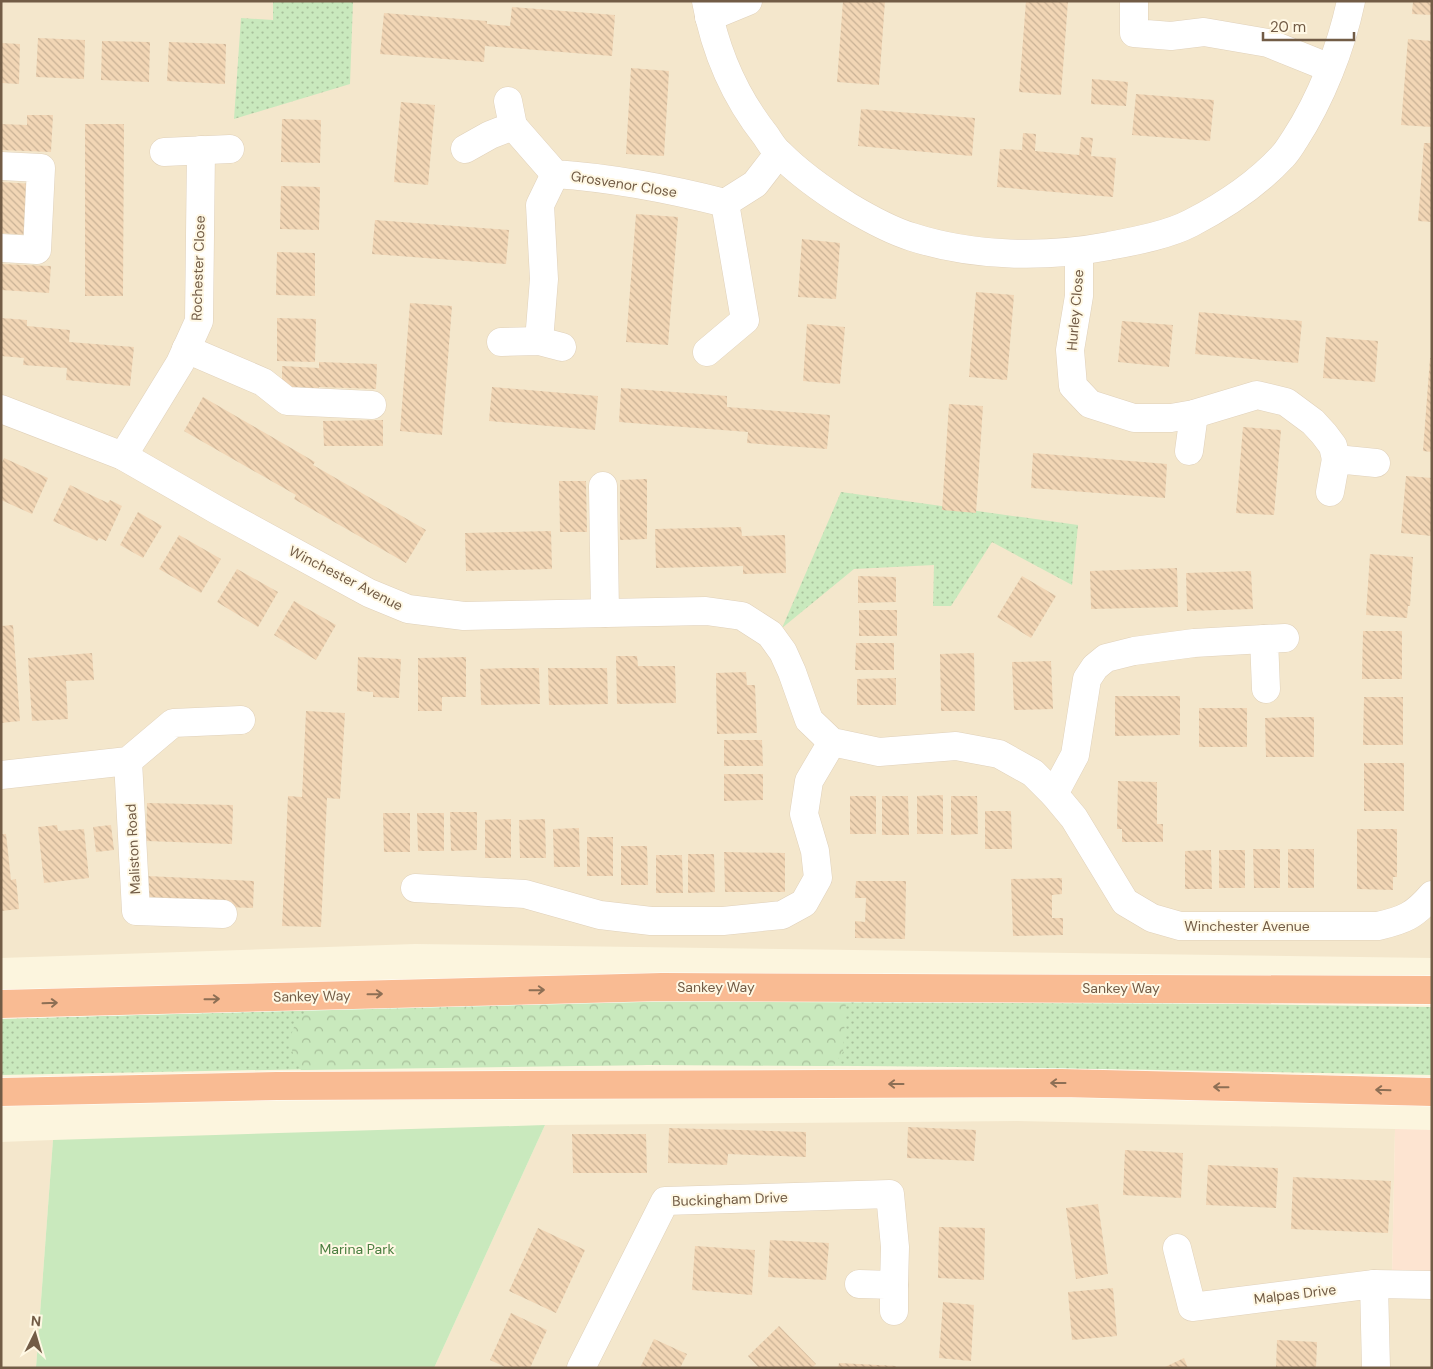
<svg xmlns="http://www.w3.org/2000/svg" width="1433" height="1369" font-family="'DM Sans',sans-serif">
  <style>
    .residential { fill: #f4e7cc }
    .commercial { fill: #fde4d1 }
    .grass { fill: url(#grass-dots) }
    .forest { fill: url(#forest-crowns) }
    .park { fill: #c9e9bd }
    .building { fill: url(#building-back-hatch) }
    .lines { fill: none; stroke-linecap: round; stroke-linejoin: round }
    .minor-casing { stroke: #e0d1ba; stroke-width: 29 }
    .highway-casing { stroke: #fff; stroke-width: 29 }
    .minor { stroke: #fff; stroke-width: 28 }
    .highway { stroke: #f9bb93; stroke-width: 28 }
    .oneway { stroke: #8d6f55 }
    .labels { text-anchor: middle; dominant-baseline: central; stroke-width: 4; stroke-linejoin: round; paint-order: stroke }
    .street-label { font-size: 14px; fill: #725c46; stroke: #fff8e4 }
    .park-label { font-size: 14px; fill: #4a7e40; stroke: #fff8e4 }
  </style>
  <defs>
    <pattern id="grass-dots" width="8" height="8" patternUnits="userSpaceOnUse" patternTransform="scale(1.25)"><rect width="8" height="8" fill="#c9e9bd"/><path d="M2 2h.1M6 6h.1" fill="none" stroke="#a8c09b" stroke-width="1.8" stroke-linecap="round"/></pattern>
    <pattern id="forest-crowns" width="20" height="18" patternUnits="userSpaceOnUse" patternTransform="scale(1.25)"><rect width="20" height="18" fill="#c9e9bd"/><path d="M2 6a3 3 0 1 1 6 0M12 15a3 3 0 1 1 6 0" fill="none" stroke="#a8c09b"/></pattern>
    <pattern id="building-back-hatch" width="6" height="6" patternUnits="userSpaceOnUse" patternTransform="scale(1.25)"><rect width="6" height="6" fill="#f2d6b5"/><path d="M-1 5l2 2M0 0l6 6M5-1l2 2" fill="none" stroke="#c8b195"/></pattern>
  </defs>
  <rect width="100%" height="100%" fill="#fcf5de"/>
  <g class="residential">
    <polygon points="1,1 1432,1 1432,958 415,944 1,958"/>
    <polygon points="1017,1121 1395,1129 1392,1276 1432,1296 1432,1368 434,1368 545,1125"/>
    <polygon points="53,1140 36,1368 1,1368 1,1142"/>
  </g>
  <polygon class="commercial" points="1395,1129 1432,1130 1432,1277 1392,1276"/>
  <g class="grass">
    <polygon points="273,1 353,1 350,84 234,119 241,18 273,20"/>
    <polygon points="841,492 1078,525 1072,585 992,542 951,606 933,606 934,565 854,569 782,628"/>
    <path d="M 645,1000 L 977,1000 L 1432,1007 L 1432,1075 C 1171,1070 909,1065 648,1065 C 433,1066 217,1071 1,1075 L 1,1019 Z"/>
  </g>
  <path class="forest" d="M 645,1000 L 846,1000 L 843,1052 L 833,1066 L 648,1065 L 301,1070 C 293,1057 287,1042 294,1027 C 297,1021 304,1016 308,1011 Z"/>
  <polygon class="park" points="545,1125 434,1368 36,1368 53,1140"/>
  <g class="building">
    <polygon points="843,1 885,1 879,85 837,82"/>
    <polygon points="1026,1 1068,1 1061,95 1019,92"/>
    <polygon points="1413,1 1432,1 1432,15 1412,14"/>
    <polygon points="512,7 615,15 612,56 485,46 484,62 380,54 384,13 487,21 487,24 510,26"/>
    <polygon points="38,38 85,40 84,79 36,77"/>
    <polygon points="1408,39 1432,41 1432,127 1401,125"/>
    <polygon points="102,41 150,42 149,82 101,80"/>
    <polygon points="169,42 226,44 225,84 167,81"/>
    <polygon points="1,43 20,44 19,84 1,83"/>
    <polygon points="631,68 669,71 664,156 626,154"/>
    <polygon points="1092,79 1128,82 1126,106 1091,104"/>
    <polygon points="1136,94 1214,100 1210,141 1132,135"/>
    <polygon points="401,102 435,105 428,185 394,182"/>
    <polygon points="861,109 975,118 972,156 858,146"/>
    <polygon points="27,115 53,115 51,152 1,150 1,124 27,125"/>
    <polygon points="282,119 321,120 320,163 281,162"/>
    <polygon points="85,124 124,124 123,296 85,296"/>
    <polygon points="1023,133 1036,134 1035,151 1079,155 1081,137 1093,138 1091,156 1116,158 1113,197 997,187 1000,149 1022,150"/>
    <polygon points="1424,143 1432,143 1432,222 1418,221"/>
    <polygon points="1,182 33,184 31,235 1,233"/>
    <polygon points="281,186 320,187 319,230 280,229"/>
    <polygon points="636,214 678,217 668,345 626,342"/>
    <polygon points="375,220 509,230 506,264 372,254"/>
    <polygon points="802,239 840,243 836,299 798,297"/>
    <polygon points="277,252 315,253 315,296 276,295"/>
    <polygon points="1,264 51,266 49,293 1,290"/>
    <polygon points="976,292 1014,295 1007,380 969,377"/>
    <polygon points="410,303 452,306 442,435 400,431"/>
    <polygon points="1199,312 1302,321 1298,363 1195,354"/>
    <polygon points="1,318 27,320 27,326 70,330 69,342 134,347 130,386 66,380 67,368 23,365 24,358 1,356"/>
    <polygon points="277,318 316,319 315,362 277,361"/>
    <polygon points="1122,321 1173,325 1169,367 1118,362"/>
    <polygon points="807,324 845,327 840,384 803,381"/>
    <polygon points="1326,337 1378,341 1375,382 1323,378"/>
    <polygon points="1430,358 1432,358 1432,452 1423,451"/>
    <polygon points="319,362 377,364 376,389 319,387 319,391 282,391 282,366 319,368"/>
    <polygon points="492,387 598,396 595,430 489,421"/>
    <polygon points="621,388 727,396 727,407 830,415 827,449 747,443 748,432 619,422"/>
    <polygon points="203,397 315,462 313,465 426,530 406,563 294,499 296,495 184,431"/>
    <polygon points="949,404 983,406 976,513 942,510"/>
    <polygon points="383,420 383,446 324,446 323,421"/>
    <polygon points="1243,427 1281,430 1274,515 1236,513"/>
    <polygon points="1033,453 1167,464 1165,498 1031,488"/>
    <polygon points="4,458 48,478 32,514 1,500 1,465"/>
    <polygon points="1406,476 1432,478 1432,536 1401,533"/>
    <polygon points="647,479 647,539 620,540 620,480"/>
    <polygon points="559,481 586,481 587,532 560,532"/>
    <polygon points="70,485 108,503 110,500 122,506 106,541 99,538 97,541 53,521"/>
    <polygon points="138,512 162,526 143,558 120,545"/>
    <polygon points="741,527 742,536 785,535 786,573 743,574 743,566 656,568 655,529"/>
    <polygon points="551,531 552,569 466,571 465,533"/>
    <polygon points="179,535 221,559 201,593 159,569"/>
    <polygon points="1370,554 1413,557 1410,606 1408,606 1407,618 1366,615"/>
    <polygon points="1177,568 1178,607 1091,609 1090,571"/>
    <polygon points="237,569 278,592 258,627 217,602"/>
    <polygon points="1251,571 1253,609 1187,611 1186,573"/>
    <polygon points="858,576 896,577 896,602 858,603"/>
    <polygon points="1022,576 1056,596 1031,638 997,617"/>
    <polygon points="294,601 336,625 316,660 274,635"/>
    <rect x="859" y="610" width="38" height="26"/>
    <polygon points="13,625 20,721 1,723 1,626"/>
    <polygon points="1363,631 1402,631 1402,679 1362,679"/>
    <polygon points="856,643 894,643 894,670 855,670"/>
    <polygon points="92,653 94,680 66,681 68,719 32,721 28,658"/>
    <polygon points="974,653 975,711 941,711 940,654"/>
    <polygon points="616,656 637,656 638,666 675,666 676,703 617,704"/>
    <polygon points="358,657 401,659 399,698 373,697 373,692 357,691"/>
    <polygon points="466,657 466,697 442,697 442,711 418,711 418,658"/>
    <polygon points="1051,661 1053,709 1014,710 1012,662"/>
    <polygon points="509,668 539,668 540,704 481,705 480,669"/>
    <polygon points="548,668 607,668 608,704 549,705"/>
    <polygon points="746,672 747,685 755,685 757,733 717,734 716,673"/>
    <polygon points="896,678 896,705 857,705 857,679"/>
    <polygon points="1115,696 1180,696 1180,735 1115,736"/>
    <polygon points="1364,697 1403,697 1403,745 1363,745"/>
    <rect x="1199" y="708" width="48" height="39"/>
    <polygon points="306,711 345,713 340,799 327,798 321,927 282,926 288,796 302,797"/>
    <polygon points="1289,717 1314,717 1314,757 1266,757 1265,718"/>
    <polygon points="724,740 762,740 763,766 724,766"/>
    <rect x="1364" y="763" width="40" height="48"/>
    <polygon points="724,774 763,774 763,800 724,801"/>
    <polygon points="1118,781 1157,782 1157,824 1163,824 1163,842 1122,842 1122,829 1117,829"/>
    <polygon points="943,795 943,834 917,834 917,796"/>
    <rect x="850" y="796" width="26" height="38"/>
    <polygon points="882,796 908,796 909,835 882,835"/>
    <polygon points="951,796 977,796 978,834 951,835"/>
    <polygon points="147,803 233,805 232,844 146,841"/>
    <polygon points="985,811 1011,811 1012,849 985,849"/>
    <polygon points="450,812 477,812 477,850 451,851"/>
    <polygon points="383,813 410,813 410,852 384,852"/>
    <polygon points="417,813 444,813 444,851 418,851"/>
    <polygon points="511,819 511,858 485,858 485,820"/>
    <polygon points="545,819 546,858 520,858 519,820"/>
    <polygon points="57,825 58,831 84,829 89,878 44,883 38,827"/>
    <polygon points="111,825 114,850 96,852 93,827"/>
    <polygon points="579,828 580,867 554,867 553,829"/>
    <polygon points="1357,829 1397,829 1397,877 1393,877 1393,890 1357,889"/>
    <polygon points="1,834 6,834 11,880 16,879 19,909 1,911"/>
    <rect x="587" y="837" width="26" height="39"/>
    <polygon points="621,846 647,846 648,885 621,885"/>
    <polygon points="1253,849 1280,849 1280,888 1254,888"/>
    <rect x="1288" y="849" width="26" height="39"/>
    <polygon points="1211,850 1212,889 1185,889 1185,851"/>
    <rect x="1219" y="850" width="26" height="38"/>
    <polygon points="724,852 785,853 785,892 725,892"/>
    <polygon points="688,854 714,854 715,892 688,893"/>
    <polygon points="656,855 682,855 683,893 656,893"/>
    <polygon points="147,876 254,881 253,908 146,904"/>
    <polygon points="1062,878 1062,894 1052,895 1052,918 1063,918 1063,935 1013,936 1011,879"/>
    <polygon points="856,881 906,881 905,939 855,938 855,921 865,922 866,898 855,898"/>
    <polygon points="908,1127 976,1130 974,1161 907,1158"/>
    <polygon points="669,1128 806,1132 806,1157 728,1154 727,1165 668,1163"/>
    <polygon points="572,1134 646,1134 647,1173 573,1173"/>
    <polygon points="1125,1150 1183,1153 1181,1198 1123,1195"/>
    <polygon points="1208,1165 1278,1168 1276,1208 1206,1205"/>
    <polygon points="1293,1177 1391,1181 1388,1233 1291,1229"/>
    <polygon points="1098,1204 1108,1274 1076,1279 1066,1208"/>
    <polygon points="939,1227 985,1228 984,1280 938,1278"/>
    <polygon points="538,1228 585,1250 556,1313 509,1291"/>
    <polygon points="770,1240 829,1243 826,1280 768,1277"/>
    <polygon points="695,1246 755,1250 752,1295 692,1290"/>
    <polygon points="1113,1288 1117,1336 1072,1340 1068,1292"/>
    <polygon points="943,1302 974,1305 971,1361 939,1358"/>
    <polygon points="511,1313 547,1330 530,1368 507,1368 490,1360"/>
    <polygon points="779,1326 816,1364 812,1368 759,1368 748,1356"/>
    <polygon points="654,1339 687,1354 680,1368 640,1368"/>
    <polygon points="1277,1340 1317,1342 1316,1368 1276,1368"/>
    <polygon points="1184,1358 1188,1368 1163,1368"/>
    <polygon points="839,1363 896,1366 896,1368 838,1368"/>
  </g>
  <g class="lines">
    <g class="minor-casing">
      <g id="minor">
        <path d="M 706,1 C 715,51 735,97 766,136 C 770,142 774,149 780,154 C 800,174 824,191 848,206 C 868,218 889,230 912,237 C 974,257 1046,258 1109,246 C 1135,241 1168,235 1191,223 C 1224,206 1257,184 1282,157 C 1287,152 1291,145 1295,139 C 1321,99 1341,48 1351,1"/>
        <polyline points="1134,1 1134,33 1171,36 1204,32 1268,43 1330,68"/>
        <polyline points="709,17 748,1"/>
        <path d="M 513,126 L 555,174 C 613,178 670,189 725,203 L 745,320 L 707,352"/>
        <polyline points="465,149 490,135 513,126 508,101"/>
        <polyline points="164,152 230,149"/>
        <polyline points="1,166 41,168 37,250 1,248"/>
        <polyline points="725,203 755,184 779,153"/>
        <polyline points="1079,252 1079,296 1070,350 1073,386 1090,404 1134,418 1171,418 1194,414 1257,395 1286,402 1313,422 1324,434 1333,446 1336,459"/>
        <polyline points="539,341 544,279 540,205 555,174"/>
        <polyline points="501,342 539,341 562,347"/>
        <polyline points="186,349 263,382 287,401 372,405"/>
        <path d="M 1,409 L 123,456 L 217,510 L 369,593 L 408,609 L 464,616 L 706,611 L 742,616 L 770,634 L 783,652 L 792,672 L 809,720 L 832,742 L 879,752 L 956,746 L 999,754 L 1033,773 L 1054,794 L 1074,818 L 1125,902 L 1152,918 L 1180,926 L 1378,926 C 1404,920 1414,916 1432,895"/>
        <polyline points="1189,451 1194,414"/>
        <polyline points="123,456 180,363 199,321 201,150"/>
        <polyline points="603,486 605,613"/>
        <polyline points="1330,492 1336,459 1376,463"/>
        <polyline points="1266,689 1264,639 1285,638"/>
        <polyline points="128,761 136,911 223,914"/>
        <polyline points="1,775 128,761 173,723 241,720"/>
        <polyline points="1054,794 1075,755 1087,679 1095,667 1106,658 1134,651 1194,643 1264,639"/>
        <polyline points="415,888 525,894 600,915 651,921 723,921 782,915 804,903 818,878 815,851 804,814 809,781 832,742"/>
        <polyline points="1177,1248 1192,1307 1374,1284 1376,1368"/>
        <polyline points="859,1284 894,1285 894,1311"/>
        <polyline points="1374,1284 1432,1285"/>
        <polyline points="581,1368 665,1201 890,1194 895,1247 894,1285"/>
      </g>
    </g>
    <g class="highway-casing">
      <g id="highway">
        <polyline points="1,1004 662,987 1432,990"/>
        <polyline points="1,1092 277,1086 1061,1083 1432,1092"/>
      </g>
    </g>
    <use href="#minor" class="minor"/>
    <use href="#highway" class="highway"/>
  </g>
  <defs><path id="oneway-shaft" d="M-6 0H5M1.5-3L5.5 0L1.5 3" fill="none" stroke-width="1.6" stroke-linecap="round" stroke-linejoin="round" transform="scale(1.25)"/></defs>
  <g class="oneway">
    <use href="#oneway-shaft" transform="translate(537 990) rotate(-1)"/>
    <use href="#oneway-shaft" transform="translate(375 994) rotate(-1)"/>
    <use href="#oneway-shaft" transform="translate(212 999) rotate(-1)"/>
    <use href="#oneway-shaft" transform="translate(50 1003) rotate(-2)"/>
    <use href="#oneway-shaft" transform="translate(1058 1083) rotate(-180)"/>
    <use href="#oneway-shaft" transform="translate(896 1084) rotate(180)"/>
    <use href="#oneway-shaft" transform="translate(1221 1087) rotate(-179)"/>
    <use href="#oneway-shaft" transform="translate(1383 1090) rotate(-178)"/>
  </g>
  <g class="labels">
    <g class="street-label">
      <text transform="translate(624 184) rotate(9)">Grosvenor Close</text>
      <text transform="translate(198 268) rotate(-88)">Rochester Close</text>
      <text transform="translate(1075 310) rotate(-85)">Hurley Close</text>
      <text transform="translate(346 578) rotate(27)">Winchester Avenue</text>
      <text transform="translate(133 849) rotate(-93)">Maliston Road</text>
      <text x="1247" y="926">Winchester Avenue</text>
      <text x="716" y="987">Sankey Way</text>
      <text x="1121" y="988">Sankey Way</text>
      <text transform="translate(312 996) rotate(-1)">Sankey Way</text>
      <text transform="translate(730 1199) rotate(-2)">Buckingham Drive</text>
      <text transform="translate(1295 1294) rotate(-7)">Malpas Drive</text>
    </g>
    <g class="park-label">
      <text x="357" y="1249">Marina Park</text>
    </g>
  </g>
  <rect width="1433" height="1369" fill="none" stroke="#725c46" stroke-width="5"/>
  <g transform="translate(35 1334) rotate(5)" stroke="#fff8e4" stroke-width="4" paint-order="stroke">
  <path d="M0-4L9 19L0 12L-9 19Z" fill="#725c46"/>
  <text y="-8" font-size="14" font-weight="bold" text-anchor="middle" fill="#725c46">N</text>
  </g>
  <path d="M1263 32v8h91v-8" fill="none" stroke="#725c46" stroke-width="2.5"/>
  <text x="1270" y="32" font-size="15" fill="#725c46" stroke="#fff8e4" stroke-width="4" paint-order="stroke">20 m</text>
</svg>
